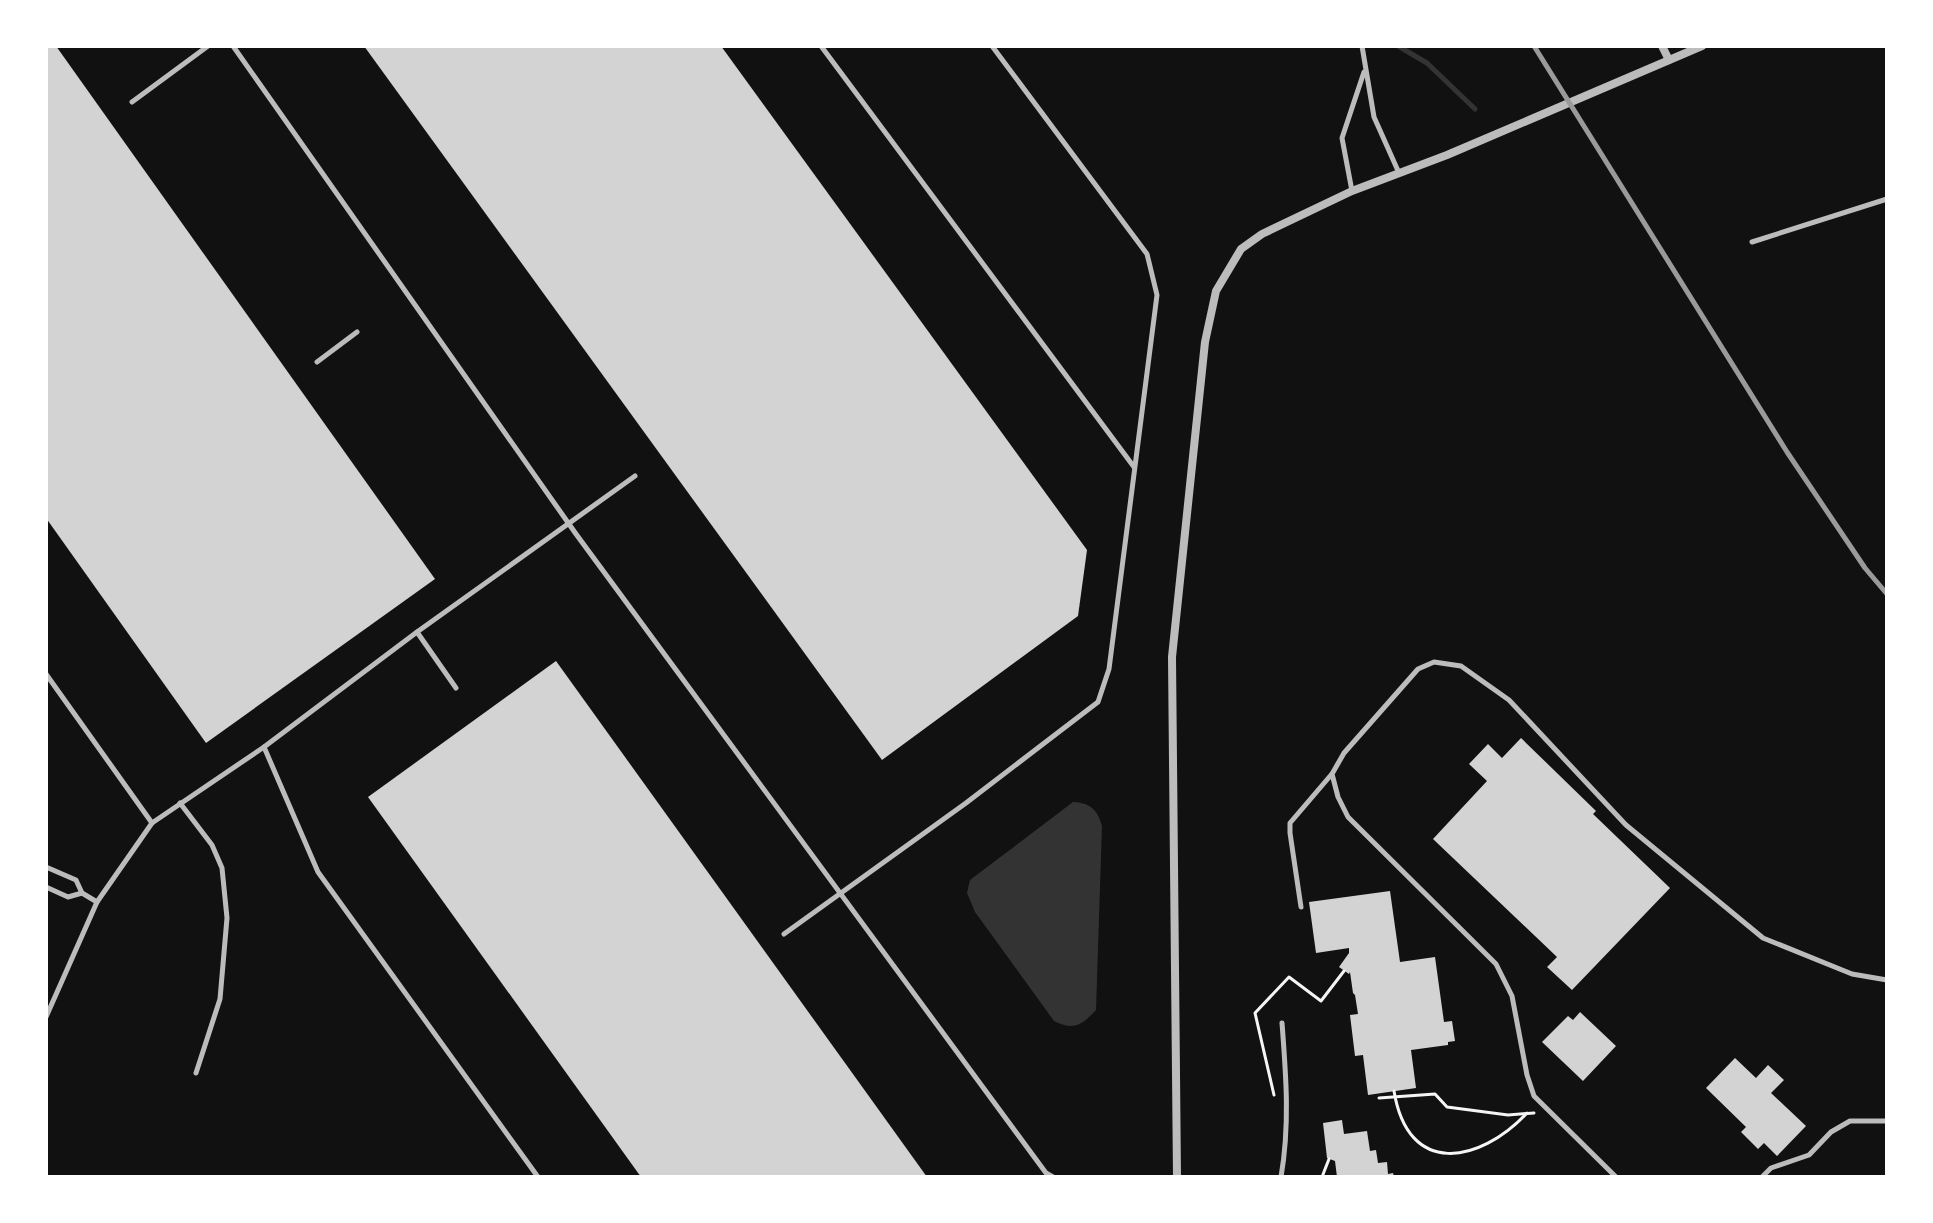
<svg xmlns="http://www.w3.org/2000/svg" width="1933" height="1223" font-family="'Golos Text',sans-serif">
  <style>
    .water { fill: #333 }
    .lines { fill: none; stroke-linecap: round; stroke-linejoin: round }
    .stream { stroke: #333; stroke-width: 5 }
    .building { fill: #d3d3d3 }
    .path { stroke: #f5f5f5; stroke-width: 3 }
    .service { stroke: #bcbcbc; stroke-width: 5 }
    .minor { stroke: #bcbcbc; stroke-width: 8 }
    .rail { stroke: #9a9a9a; stroke-width: 5 }
  </style>
  <rect width="100%" height="100%" fill="#111"/>
  <path class="water" d="M 1073,802 C 1090,803 1097,809 1102,826 L 1096,1010 C 1082,1025 1074,1031 1054,1021 L 975,912 L 967,893 L 970,880 Z"/>
  <g class="lines">
    <polyline class="stream" points="1398,46 1427,63 1475,109"/>
  </g>
  <g class="building">
    <polygon points="46,46 56,46 435,579 206,743 46,518"/>
    <polygon points="364,46 721,46 1087,550 1078,616 882,760"/>
    <polygon points="556,661 927,1177 641,1177 368,797"/>
    <polygon points="1521,738 1596,811 1593,814 1670,888 1572,990 1547,967 1557,957 1433,839 1487,781 1469,764 1488,744 1502,758"/>
    <polygon points="1390,891 1400,962 1435,957 1444,1022 1452,1021 1455,1041 1448,1042 1448,1045 1411,1050 1416,1088 1368,1095 1363,1055 1355,1056 1350,1015 1358,1014 1355,995 1353,993 1350,972 1349,974 1339,967 1349,953 1349,948 1316,953 1309,902"/>
    <polygon points="1580,1012 1616,1046 1583,1081 1542,1042 1568,1016 1573,1020"/>
    <polygon points="1735,1058 1756,1078 1768,1065 1784,1080 1771,1093 1806,1126 1777,1156 1764,1143 1758,1149 1741,1132 1746,1127 1706,1088"/>
    <polygon points="1342,1120 1344,1134 1367,1131 1370,1151 1376,1150 1378,1163 1387,1162 1388,1174 1393,1173 1394,1177 1337,1177 1335,1161 1327,1158 1323,1123"/>
  </g>
  <g class="lines">
    <g class="path">
      <path d="M 1394,1091 C 1408,1177 1479,1164 1527,1113"/>
      <polyline points="1274,1095 1255,1013 1289,977 1321,1001 1344,971"/>
      <polyline points="1379,1098 1435,1094 1447,1107 1508,1115 1534,1113"/>
      <polyline points="1322,1177 1329,1159"/>
    </g>
    <g class="service">
      <polyline points="233,46 576,534 1046,1173 1053,1177"/>
      <polyline points="821,46 1134,467"/>
      <polyline points="1362,46 1374,117 1399,173"/>
      <polyline points="132,102 208,46"/>
      <polyline points="1352,191 1342,138 1364,72"/>
      <polyline points="1752,242 1887,199"/>
      <polyline points="317,362 357,332"/>
      <polyline points="417,632 456,688"/>
      <polyline points="46,674 152,823"/>
      <polyline points="264,747 417,632 635,476"/>
      <polyline points="180,803 212,845 222,868 227,918 220,999 196,1073"/>
      <polyline points="46,867 76,880 82,893 97,902"/>
      <polyline points="46,887 68,897 82,893"/>
      <polyline points="1301,907 1290,833 1290,823 1331,775"/>
      <polyline points="784,934 966,803 1098,702 1109,669 1157,295 1147,254 992,46"/>
      <polyline points="46,1017 97,902 152,823 264,747 318,872 538,1177"/>
      <path d="M 1281,1177 C 1290,1125 1286,1075 1282,1023"/>
      <polyline points="1616,1177 1534,1096 1527,1075 1512,996 1496,964 1348,817 1338,797 1332,774 1344,753 1418,669 1434,662 1461,666 1509,700 1626,825 1763,938 1852,974 1887,980"/>
      <polyline points="1762,1177 1771,1168 1809,1155 1831,1132 1850,1121 1887,1121"/>
    </g>
    <g class="minor">
      <polyline points="1662,46 1669,60"/>
      <polyline points="1177,1177 1172,657 1205,342 1216,291 1241,249 1262,234 1352,191 1447,155 1702,46"/>
    </g>
    <polyline class="rail" points="1534,46 1787,452 1865,568 1887,594"/>
  </g>
  <rect width="1933" height="1223" fill="none" stroke="#ffffff" stroke-width="96"/>
</svg>
